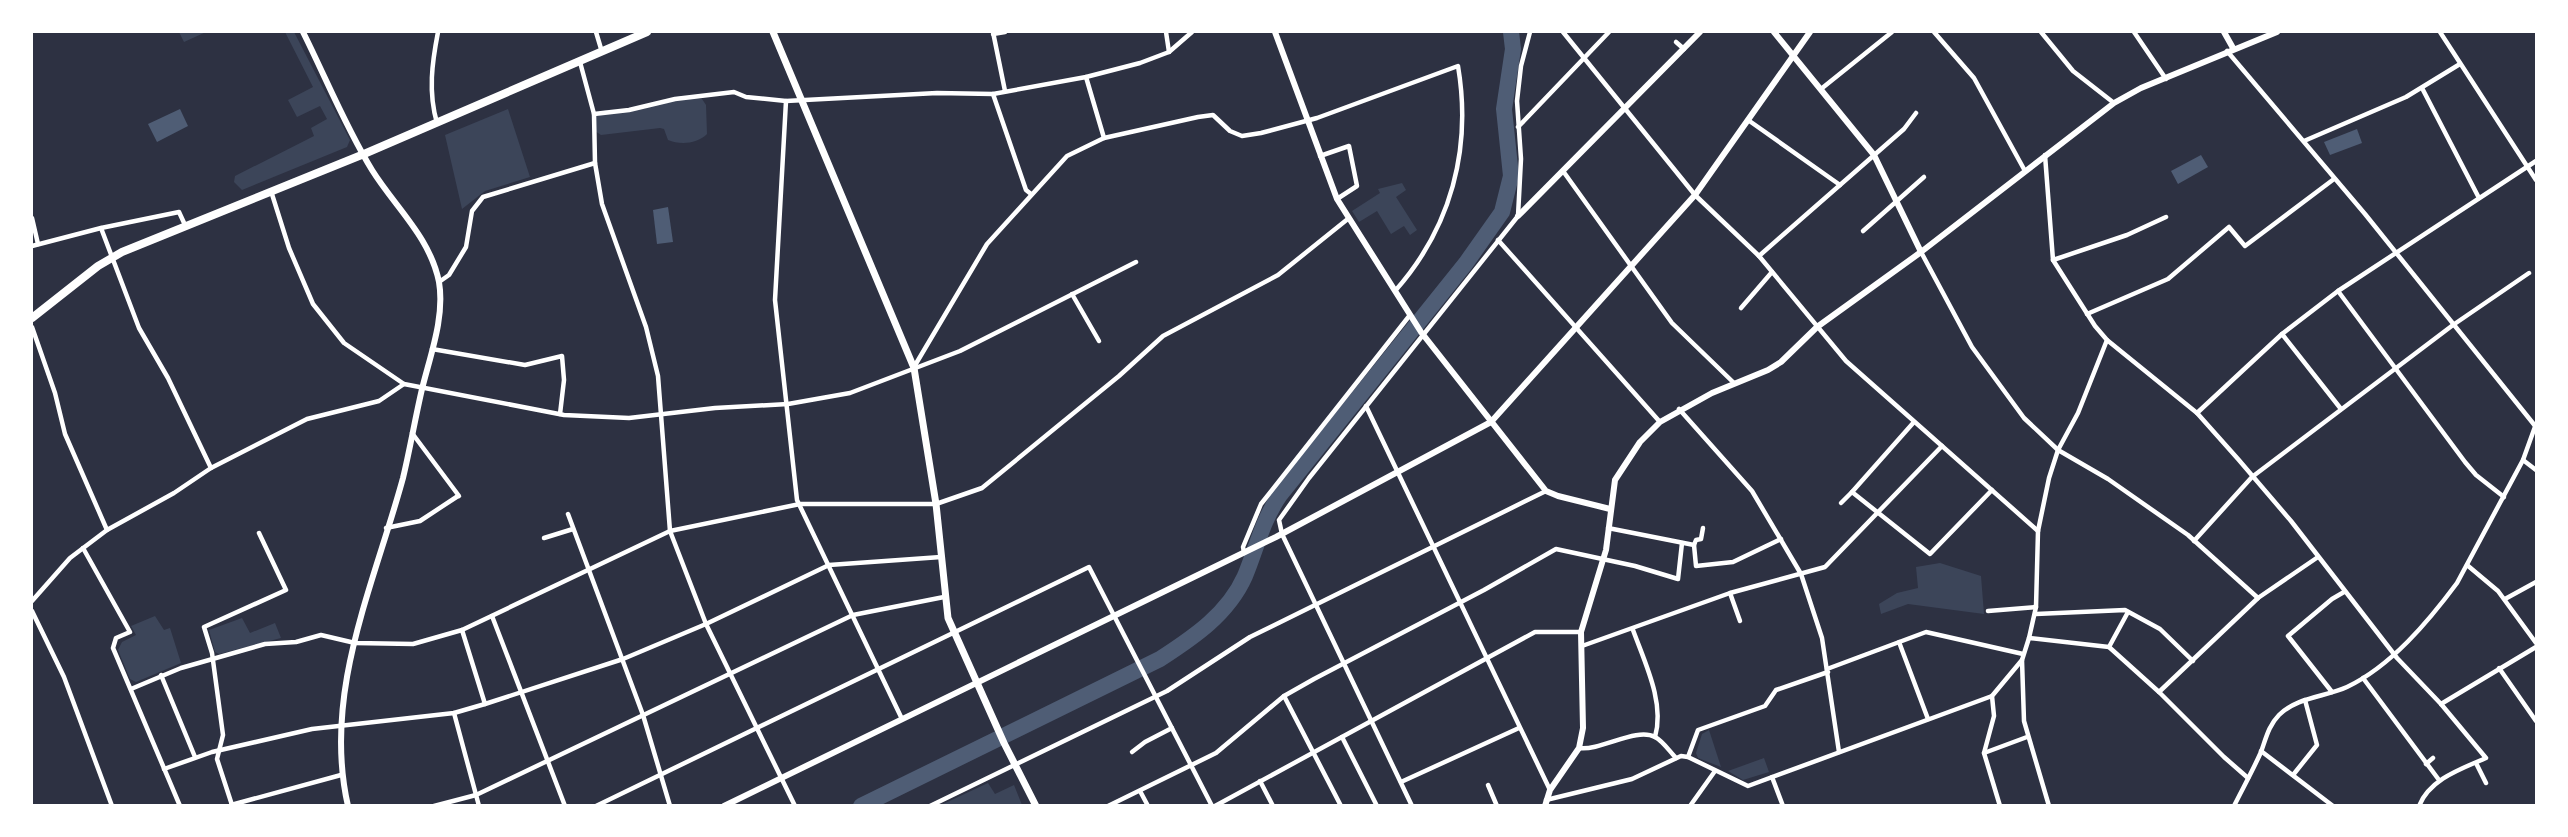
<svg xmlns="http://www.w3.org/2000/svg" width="2568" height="837" font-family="'Noto Sans',sans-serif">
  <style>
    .green { fill: #3c4559 }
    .water { fill: #4f5d75 }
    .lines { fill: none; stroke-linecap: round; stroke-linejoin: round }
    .river { stroke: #4f5d75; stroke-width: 16 }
    .minor { stroke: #fff; stroke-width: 4.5 }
    .tertiary { stroke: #fff; stroke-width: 6 }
    .secondary { stroke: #fff; stroke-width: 7 }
    .primary { stroke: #fff; stroke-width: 8 }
  </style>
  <rect width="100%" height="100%" fill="#2d3142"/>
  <g class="green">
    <polygon points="179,32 206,32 184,42"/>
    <polygon points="285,32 294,32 350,140 347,147 242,190 234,182 235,176 314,136 311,128 327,119 320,106 297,117 288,100 313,87"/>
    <path d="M 680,96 L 702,99 L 706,105 L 707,134 C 697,144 680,145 668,140 L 664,129 L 660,128 L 601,135 L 592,129 L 592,119 L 605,110 L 644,109 L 657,102 Z"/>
    <polygon points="508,109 530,177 485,191 462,209 445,135"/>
    <polygon points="1402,183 1406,190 1396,197 1417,230 1410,235 1404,226 1391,234 1377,211 1359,222 1352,211 1380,193 1378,189"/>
    <polygon points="1940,563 1981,576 1984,614 1908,604 1881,614 1879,604 1897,593 1918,588 1916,567"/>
    <polygon points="155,616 164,630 170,628 181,663 136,682 130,679 118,650 122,642 136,635 131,626"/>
    <polygon points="242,618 250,633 275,623 281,638 219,654 215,652 209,630"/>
    <polygon points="1709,730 1721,767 1698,758 1696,753 1702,734"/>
    <polygon points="1764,758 1769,772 1743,780 1728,771"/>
    <polygon points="988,783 995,794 1014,785 1022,805 941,805"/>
  </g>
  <g class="water">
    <polygon points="180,109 188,126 157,142 148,124"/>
    <polygon points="2357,129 2362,143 2330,155 2324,142"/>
    <polygon points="2201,155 2208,167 2178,184 2171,171"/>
    <polygon points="668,207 673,242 657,244 653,210"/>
  </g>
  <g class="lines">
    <path class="river" d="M 861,806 L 1160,659 C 1194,637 1228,614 1245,576 C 1257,547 1262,521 1280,495 L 1466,263 L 1502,212 L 1511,176 L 1504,109 L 1513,49 L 1511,32"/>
    <g class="minor">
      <polyline points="596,32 602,52"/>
      <polyline points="993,32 1005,91"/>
      <polyline points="1166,32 1169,52"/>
      <polyline points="1563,32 1695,195 1759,256 1846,361 2038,531"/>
      <polyline points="1934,32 1974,78 2025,171"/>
      <polyline points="2041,32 2073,71 2114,103"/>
      <polyline points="2134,32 2166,79"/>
      <polyline points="2440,32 2536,180"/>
      <polyline points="993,34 1005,32"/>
      <polyline points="1676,42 1684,49"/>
      <polyline points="2227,51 2365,214 2536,427"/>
      <polyline points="580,62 594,114 595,163 602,204 646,327 658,376 670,531 706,624 795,806"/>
      <polyline points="1086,77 1104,138"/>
      <polyline points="2422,88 2479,198"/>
      <polyline points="1821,89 1892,32"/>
      <polyline points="993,94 1026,190 1031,194"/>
      <polyline points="786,101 775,300 797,500 902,719"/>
      <polyline points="594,114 629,110 675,99 734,92 746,97 786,101 937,93 993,94 1086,77 1140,63 1169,52 1192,32"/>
      <polyline points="1748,120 1840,185"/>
      <path d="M 437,123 C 428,92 432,63 438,32"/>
      <polyline points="1518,127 1609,32"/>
      <polyline points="2304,141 2406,97 2460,64"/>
      <path d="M 2045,155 L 2053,260 L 2095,326 L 2107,340 L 2197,413 L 2238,459 L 2291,521 L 2397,658 L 2441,704 L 2486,758 C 2461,769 2430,779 2419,806"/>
      <polyline points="1320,156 1349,146 1357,186 1337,199"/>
      <polyline points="1563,171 1672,323 1734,383"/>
      <polyline points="271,191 289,248 313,304 344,343 404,384 564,415 629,418 715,408 788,404 850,393 960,351 1136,262"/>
      <polyline points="32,218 38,244"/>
      <polyline points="101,228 139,328 168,378 211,468"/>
      <polyline points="1863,231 1924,177"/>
      <polyline points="1498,240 1660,422"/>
      <polyline points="32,246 101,228 179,212 185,225"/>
      <polyline points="1921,252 1972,347 2024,418 2058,450 2108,479 2188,535 2258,598"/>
      <polyline points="1759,256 1904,129 1916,113"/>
      <polyline points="2053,260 2127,235 2166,217"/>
      <polyline points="439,282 449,275 466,247 472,211 483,197 595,163"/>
      <polyline points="2338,291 2465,462 2476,475 2504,497"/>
      <polyline points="1072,294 1099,341"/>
      <polyline points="1741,308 1772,272"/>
      <polyline points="2087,314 2168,279 2229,227 2245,246 2334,179"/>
      <polyline points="32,327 55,393 65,434 107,530"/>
      <polyline points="2282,334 2341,409"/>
      <polyline points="432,349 525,365 562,356 564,380 560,414"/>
      <path d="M 914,367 L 987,244 L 1067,156 L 1104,138 L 1198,117 L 1213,115 L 1230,131 L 1242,136 L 1261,133 L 1317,118 L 1458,66 C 1472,149 1451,228 1395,291"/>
      <polyline points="1366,406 1550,790"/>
      <polyline points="1679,409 1752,491 1801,574 1822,638 1839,752"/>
      <polyline points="2197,413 2282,334 2338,291 2536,161"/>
      <polyline points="1914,422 1852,492 1930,554 1992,490"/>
      <polyline points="412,433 459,496"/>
      <polyline points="2523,460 2536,470"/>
      <polyline points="1841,503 1852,492"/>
      <polyline points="568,514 643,715 670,806"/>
      <polyline points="386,528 420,521 458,496"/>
      <polyline points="1608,528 1694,545 1696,540 1701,539 1703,528"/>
      <polyline points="544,538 573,529"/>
      <polyline points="2194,541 2252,477 2453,325 2529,273"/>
      <polyline points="1694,545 1696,566 1733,562 1781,539"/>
      <polyline points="83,548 130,632 116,638 113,648 180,806"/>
      <polyline points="1244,553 1243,547 1261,504 1410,315"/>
      <polyline points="2467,565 2498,591 2536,643"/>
      <polyline points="1730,593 1740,621"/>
      <polyline points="2505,599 2536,582"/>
      <polyline points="32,601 70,558 107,530 174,493 211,468 307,419 379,401 404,384"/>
      <polyline points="32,611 64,677 112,806"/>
      <polyline points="1988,611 2036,607"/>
      <polyline points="2036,614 2125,610 2160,629 2193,661"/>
      <polyline points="492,616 565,806"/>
      <polyline points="462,630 485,704"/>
      <path d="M 1633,630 C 1645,663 1665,703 1655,737"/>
      <polyline points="2029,638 2109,647 2128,612"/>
      <polyline points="1899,642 1928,719"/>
      <polyline points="1582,646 1730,593 1825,567 1942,446"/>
      <polyline points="2109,647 2159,692"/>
      <polyline points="2022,660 2024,721 2049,806"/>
      <polyline points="2499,668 2536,721"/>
      <polyline points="1827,669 1926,632 2023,654"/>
      <polyline points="161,675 195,757"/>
      <polyline points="2363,678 2439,780"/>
      <polyline points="131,689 181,668 265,644 296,642 321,635 355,643 413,644 462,630 670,531 800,504 936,504 982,488 1119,376 1163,336 1278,275 1349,218"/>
      <polyline points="2332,692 2288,636 2332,599 2344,592"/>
      <polyline points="1284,696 1341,806"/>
      <polyline points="2441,704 2536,647"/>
      <polyline points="454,713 479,806"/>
      <polyline points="1342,737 1377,806"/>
      <path d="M 1579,748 C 1601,751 1636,727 1655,737 C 1663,741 1670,752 1676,758"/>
      <polyline points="2261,751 2333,806"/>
      <polyline points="1132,752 1145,742 1172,728"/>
      <polyline points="1984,753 2027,737"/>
      <polyline points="1688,757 1698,730 1765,706 1776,690 1828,672"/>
      <polyline points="2476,763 2486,783"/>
      <polyline points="2426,764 2433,758"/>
      <polyline points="164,769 212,752 312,729 454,713 485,704 623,659 706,624 829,565 941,557"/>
      <polyline points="2293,775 2317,745 2305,700"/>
      <polyline points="1772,777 1783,806"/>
      <polyline points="2248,778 2224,757 2159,692 2258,598 2318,557"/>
      <polyline points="1260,781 1273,806"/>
      <polyline points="1401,782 1519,728"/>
      <polyline points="1488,785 1497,806"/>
      <polyline points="1140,791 1148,806"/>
      <polyline points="1546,800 1632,779 1681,756 1688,757 1748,786 1992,696"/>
      <polyline points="231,805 341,775"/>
      <polyline points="232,805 217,759 223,735 212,653 204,627 286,590 259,533"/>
      <polyline points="434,806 476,795 853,615 944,597"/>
      <polyline points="596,806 1089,567 1212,806"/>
      <polyline points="930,806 1167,691 1250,637 1546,491"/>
      <polyline points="1108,806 1216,753 1284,696 1314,679 1484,590 1556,549 1635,566 1678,579 1682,543"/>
      <polyline points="1215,806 1535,632 1581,632"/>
      <polyline points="1412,806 1282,534 1279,520 1309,478 1518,216 1521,159 1517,101 1521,66 1530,32"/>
      <polyline points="1690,806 1715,771"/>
      <polyline points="2000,806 1984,753 1994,716 1992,696 2022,660 2029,638 2036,607 2038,531 2049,478 2058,450 2078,413 2107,340"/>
      <path d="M 2234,806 C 2243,788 2253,770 2261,752 C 2266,738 2269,725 2279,715 C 2297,697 2325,697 2347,687 C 2391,666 2428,622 2457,583 L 2523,460 L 2536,424"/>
    </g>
    <g class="tertiary">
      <path d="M 303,32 C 325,76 346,128 372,170 C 395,207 430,237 439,282 C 445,317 430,356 422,389 C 415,419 410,449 403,478 C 374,585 322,693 348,806"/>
      <polyline points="1275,32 1337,199 1421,332 1546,491 1558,496 1610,509"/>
      <polyline points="1774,32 1874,155 1921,252"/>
      <polyline points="2224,32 2233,48"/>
      <polyline points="1518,216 1700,32"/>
      <polyline points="724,806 1276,537 1491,422 1695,195 1810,32"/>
      <polyline points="1545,806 1550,790 1579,748 1583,728 1581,632 1606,550 1615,480 1640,442 1660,422 1712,393 1768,370 1781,362 1817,327 1921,252 2114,103 2141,88 2277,32"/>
    </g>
    <polyline class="secondary" points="773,32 914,368 936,504 948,618 1004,743 1036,806"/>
    <polyline class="primary" points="32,318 98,266 122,252 364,154 647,32"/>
  </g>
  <rect width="2568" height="837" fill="none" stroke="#ffffff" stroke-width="66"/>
</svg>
